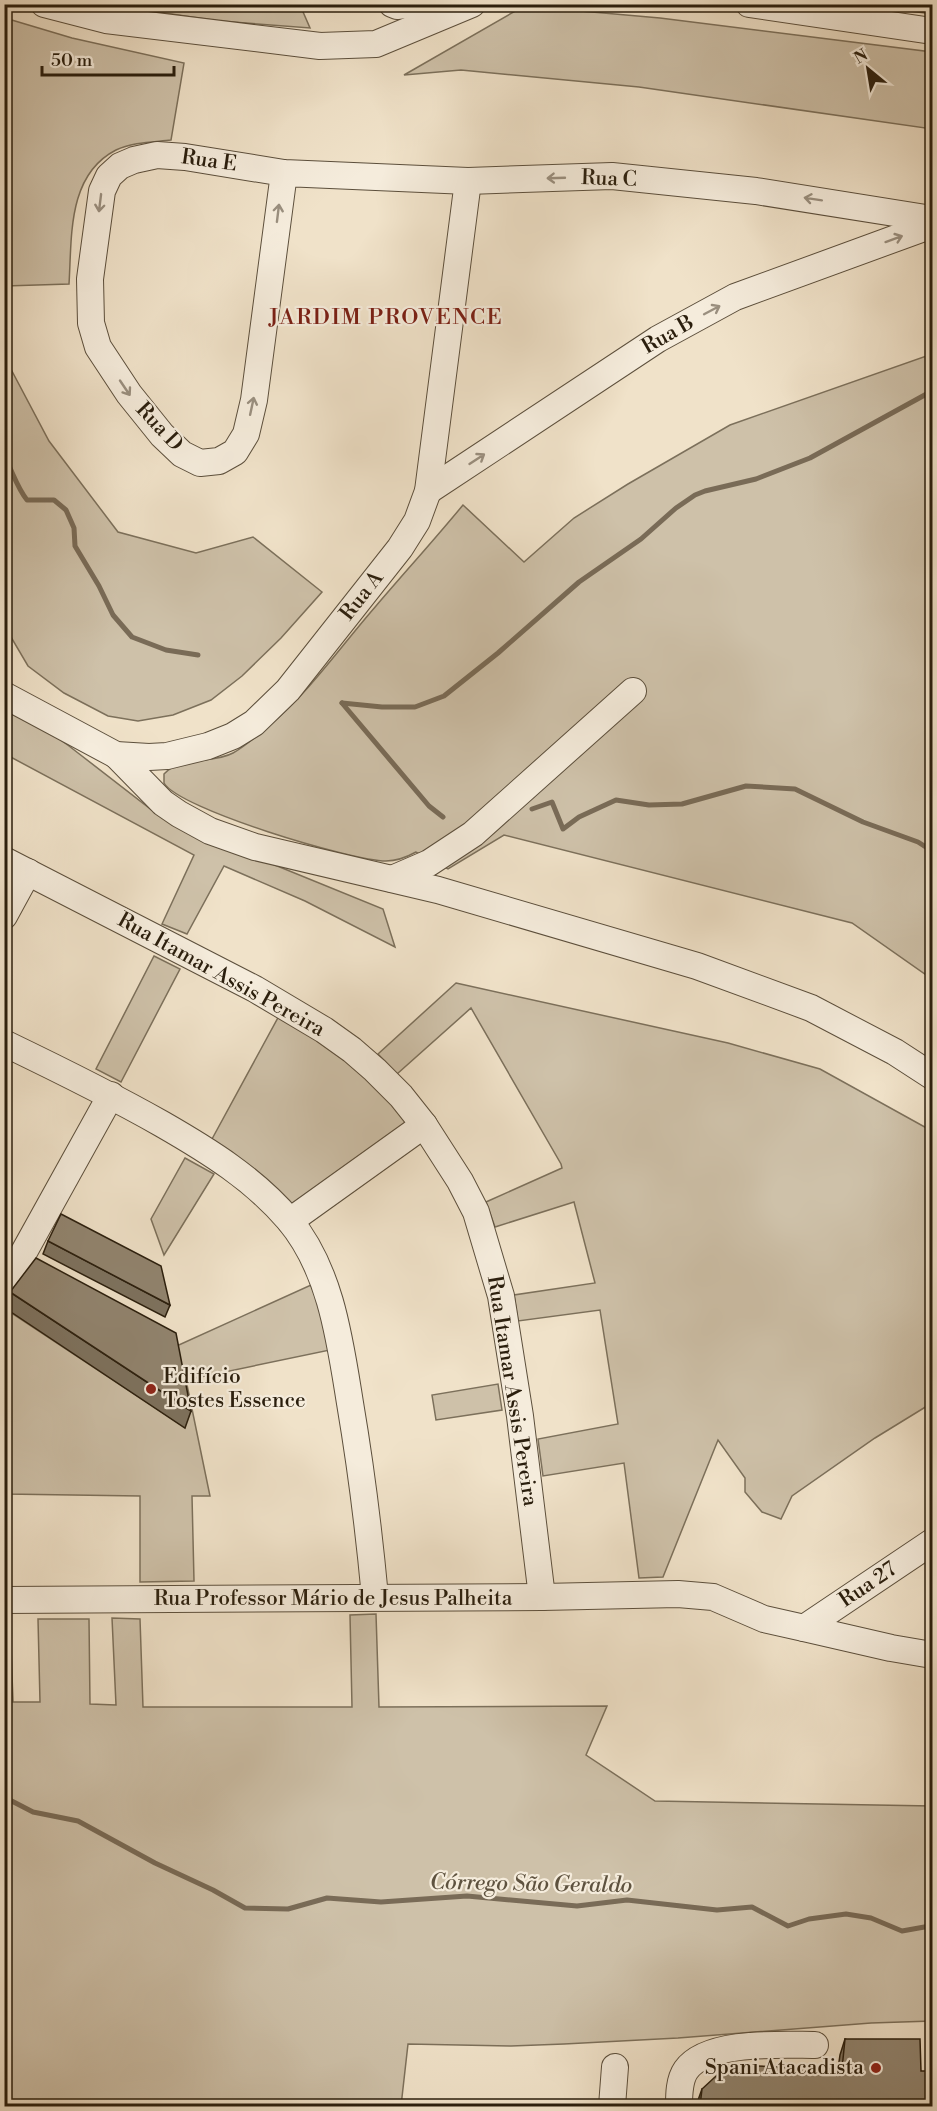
<svg xmlns="http://www.w3.org/2000/svg" width="937" height="2111" font-family="'Libre Bodoni',serif">
  <style>
    .green { fill: #cec1a9; stroke: #7c705b; stroke-width: 1.5 }
    .lines { fill: none; stroke-linecap: round; stroke-linejoin: round }
    .stream { stroke: #796b57; stroke-width: 5 }
    .minor-casing { stroke: #5c4f3c; stroke-width: 28 }
    .minor { stroke: #f5ecdc; stroke-width: 26 }
    .wall { fill: #7d725f; stroke: #2a1e0d; stroke-width: 1.5 }
    .building { fill: #91846f; stroke: #2a1e0d; stroke-width: 1.5 }
    .oneway { stroke: #9a8f7f }
    .poi-dot { fill: #8f2418; stroke: #f5ecdc; stroke-width: 2 }
    .labels { text-anchor: middle; dominant-baseline: central; stroke-width: 4.5; stroke-linejoin: round; paint-order: stroke }
    .street-label { font-size: 21px; fill: #2a1e0d; stroke: #f5ecdc }
    .poi-label { font-size: 21px; fill: #2a1e0d; stroke: #f5ecdc; text-anchor: start }
    .neighbourhood-label { font-size: 22px; letter-spacing: 1.5px; fill: #7a1f14; stroke: #f5ecdc }
    .water-label { font-size: 22px; font-style: italic; fill: #5e523f; stroke: #f5ecdc }
  </style>
  <rect width="100%" height="100%" fill="#f0e2c9"/>
  <filter id="stains"><feTurbulence type="fractalNoise" baseFrequency=".00333" numOctaves="4"/><feColorMatrix values="0 0 0 0 .2 0 0 0 0 .09 0 0 0 0 .02 0 0 0 .5 -.17"/></filter>
  <radialGradient id="worn" r=".72"><stop offset=".6" stop-color="#630" stop-opacity="0"/><stop offset="1" stop-color="#630" stop-opacity=".3"/></radialGradient>
  <g class="green">
    <polygon points="110,5 300,5 310,28 219,21"/>
    <polygon points="862,5 932,5 932,14"/>
    <polygon points="524,6 660,18 932,52 932,129 639,87 461,70 404,75"/>
    <path d="M 5,18 L 72,38 L 184,63 L 171,140 C 154,142 132,142 116,150 C 67,175 72,237 69,284 L 5,286 Z"/>
    <path d="M 932,354 L 932,979 L 852,923 L 504,835 L 448,869 L 416,852 C 407,857 396,861 386,861 C 352,861 179,809 164,783 L 164,774 C 181,756 213,764 233,753 C 246,746 259,734 270,725 C 311,690 341,646 376,606 C 405,572 435,539 463,505 L 524,562 L 574,518 L 628,484 L 730,425 Z"/>
    <polygon points="4,356 49,441 118,532 196,553 253,537 322,592 281,638 242,676 211,700 173,715 138,721 108,716 64,693 28,666 8,632 4,572"/>
    <polygon points="4,707 45,729 69,746 157,814 265,861 383,909 395,947 305,901 224,866 187,934 162,924 194,855 5,754"/>
    <polygon points="154,956 180,969 121,1082 96,1069"/>
    <polygon points="456,983 728,1043 820,1069 932,1131 932,1403 875,1438 792,1496 781,1519 762,1512 745,1492 745,1478 718,1440 663,1577 639,1578 624,1463 543,1476 538,1439 618,1424 600,1310 518,1321 514,1295 595,1283 574,1202 495,1227 486,1202 562,1168 561,1164 471,1008 397,1074 378,1054"/>
    <polygon points="280,1014 353,1064 411,1121 292,1209 212,1139"/>
    <polygon points="185,1158 214,1174 164,1255 151,1219"/>
    <polygon points="311,1285 323,1318 330,1350 186,1380 210,1496 192,1496 194,1581 140,1582 140,1496 5,1494 4,1308 184,1427 170,1349"/>
    <polygon points="498,1384 502,1410 436,1420 432,1395"/>
    <polygon points="376,1614 379,1707 607,1706 586,1755 655,1801 932,1806 932,2021 871,2023 678,2038 564,2044 511,2046 408,2044 401,2106 5,2106 5,1619 10,1619 13,1702 40,1702 38,1619 89,1619 90,1704 116,1705 112,1618 140,1619 143,1707 352,1707 350,1615"/>
  </g>
  <g class="lines">
    <g class="stream">
      <path d="M 4,456 C 12,470 17,488 27,500 L 54,500 L 66,510 L 74,528 L 75,546 L 99,586 L 113,615 L 132,637 L 166,650 L 198,655"/>
      <polyline points="342,703 382,707 415,707 444,696 498,653 579,582 641,539 676,508 695,495 705,491 756,479 810,458 932,391"/>
      <polyline points="342,703 429,806 443,817"/>
      <polyline points="532,809 552,802 563,829 579,817 616,800 649,805 682,804 746,786 795,789 863,822 918,842 932,851"/>
      <polyline points="4,1797 33,1812 78,1821 155,1863 213,1890 245,1908 288,1909 327,1898 381,1902 467,1896 577,1906 627,1900 717,1910 752,1907 788,1926 809,1919 846,1914 871,1918 902,1931 930,1926 932,1928"/>
    </g>
    <g class="minor-casing">
      <g id="minor">
        <polyline points="44,4 106,20 320,46 376,44 472,4"/>
        <polyline points="392,4 397,6 412,4"/>
        <polyline points="749,4 932,31"/>
        <polyline points="284,173 254,400 246,434 235,452 219,461 200,463 182,454 162,435 129,394 98,347 91,323 90,279 102,191 109,176 120,166 134,160 157,155 185,157 284,173 468,181 612,176 756,191 932,219"/>
        <polyline points="428,491 658,339 735,297 932,225"/>
        <polyline points="4,695 116,755 149,757 167,756 208,746 233,736 254,723 288,690 400,548 417,521 428,491 468,181"/>
        <polyline points="116,755 163,803 179,814 210,831 255,847 438,890 697,966 811,1008 895,1052 932,1076"/>
        <polyline points="4,860 255,989 324,1030 352,1050 375,1070 401,1096 424,1125 460,1181 476,1212 501,1296 520,1416 542,1597"/>
        <polyline points="392,879 429,863 473,834 633,691"/>
        <polyline points="4,916 28,872"/>
        <path d="M 4,1043 C 58,1069 111,1095 162,1124 C 209,1151 254,1179 289,1220 C 331,1270 340,1341 350,1403 C 361,1468 369,1532 375,1597"/>
        <polyline points="290,1221 424,1125"/>
        <polyline points="4,1288 111,1095"/>
        <polyline points="932,1542 804,1628 891,1648 932,1655"/>
        <polyline points="4,1600 542,1597 678,1594 713,1597 764,1619 804,1628"/>
        <polyline points="612,2106 615,2067"/>
        <path d="M 679,2106 C 679,2095 679,2080 686,2070 C 707,2040 782,2045 815,2045"/>
      </g>
    </g>
    <use href="#minor" class="minor"/>
  </g>
  <g class="wall">
    <polygon points="48,1241 170,1305 165,1317 43,1254"/>
    <polygon points="10,1292 191,1411 185,1428 5,1308"/>
    <polygon points="845,2039 921,2071 933,2106 696,2106 702,2089 838,2069 840,2055"/>
  </g>
  <g class="building">
    <polygon points="61,1214 161,1266 170,1305 48,1241"/>
    <polygon points="36,1258 176,1333 191,1411 10,1292"/>
    <polygon points="845,2039 920,2039 921,2071 933,2071 933,2106 700,2106 702,2089 728,2065 842,2069"/>
  </g>
  <defs><path id="oneway-shaft" d="M-6 0H5M1.5-3L5.5 0L1.5 3" fill="none" stroke-width="1.6" stroke-linecap="round" stroke-linejoin="round" transform="scale(1.5)"/></defs>
  <g class="oneway">
    <use href="#oneway-shaft" transform="translate(556 178) rotate(178)"/>
    <use href="#oneway-shaft" transform="translate(813 199) rotate(-171)"/>
    <use href="#oneway-shaft" transform="translate(100 203) rotate(97)"/>
    <use href="#oneway-shaft" transform="translate(278 213) rotate(-83)"/>
    <use href="#oneway-shaft" transform="translate(894 239) rotate(-20)"/>
    <use href="#oneway-shaft" transform="translate(712 310) rotate(-28)"/>
    <use href="#oneway-shaft" transform="translate(125 388) rotate(56)"/>
    <use href="#oneway-shaft" transform="translate(252 406) rotate(-78)"/>
    <use href="#oneway-shaft" transform="translate(477 459) rotate(-33)"/>
  </g>
  <g class="poi-dot">
    <circle cx="151" cy="1389" r="6"/>
    <circle cx="876" cy="2068" r="6"/>
  </g>
  <g class="labels">
    <g class="street-label">
      <text transform="translate(209 161) rotate(8)">Rua E</text>
      <text transform="translate(609 179) rotate(2)">Rua C</text>
      <text transform="translate(668 335) rotate(-30)">Rua B</text>
      <text transform="translate(159 427) rotate(47)">Rua D</text>
      <text transform="translate(362 596) rotate(-52)">Rua A</text>
      <text transform="translate(221 975) rotate(29)">Rua Itamar Assis Pereira</text>
      <text transform="translate(512 1391) rotate(81)">Rua Itamar Assis Pereira</text>
      <text transform="translate(868 1585) rotate(-34)">Rua 27</text>
      <text x="333" y="1599">Rua Professor Mário de Jesus Palheita</text>
    </g>
    <g class="poi-label">
      <text x="163" y="1377">Edifício<tspan x="163" dy="24">Tostes Essence</tspan></text>
      <text x="864" y="2068" text-anchor="end">Spani Atacadista</text>
    </g>
    <g class="neighbourhood-label">
      <text x="386" y="317">JARDIM PROVENCE</text>
    </g>
    <g class="water-label">
      <text transform="translate(531 1884) rotate(1)">Córrego São Geraldo</text>
    </g>
  </g>
  <rect width="937" height="2111" fill="none" stroke="#f0e2c9" stroke-width="24"/>
  <rect x="6" y="6" width="925" height="2099" fill="none" stroke="#2a1e0d" stroke-width="3"/>
  <rect x="12" y="12" width="913" height="2087" fill="none" stroke="#2a1e0d" stroke-width="1.5"/>
  <g transform="translate(868 69) rotate(330)" stroke="#f5ecdc" stroke-width="4.5" paint-order="stroke">
  <path d="M0-4.5L10 22L0 15L-10 22Z" fill="#2a1e0d"/>
  <text y="-9" font-size="16" font-weight="bold" text-anchor="middle" fill="#2a1e0d">N</text>
  </g>
  <path d="M42 66v9h132v-9" fill="none" stroke="#2a1e0d" stroke-width="3"/>
  <text x="51" y="66" font-size="18" fill="#2a1e0d" stroke="#f5ecdc" stroke-width="4.5" paint-order="stroke">50 m</text>
  <rect width="100%" height="100%" filter="url(#stains)"/>
  <rect width="100%" height="100%" fill="url(#worn)"/>
</svg>
